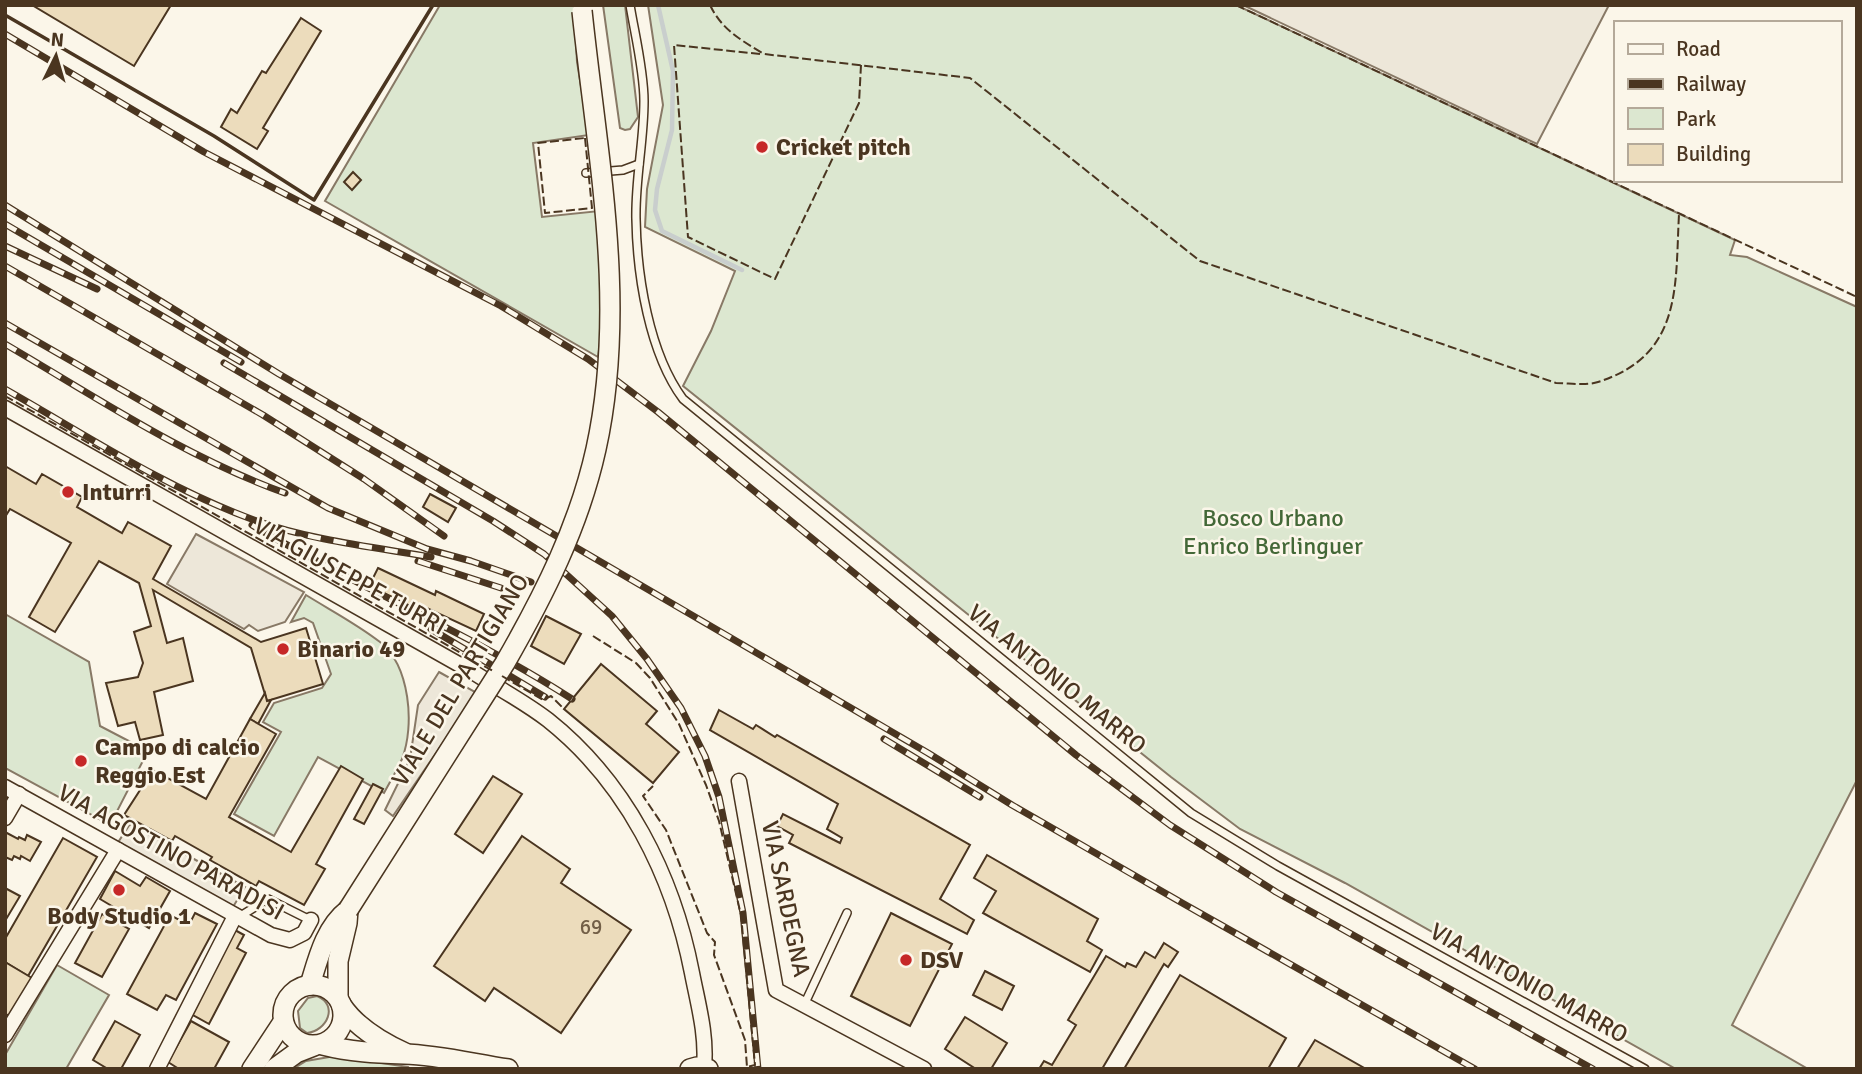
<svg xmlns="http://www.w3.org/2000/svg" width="1862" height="1074" font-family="Signika,sans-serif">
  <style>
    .green { fill: #dce7d0; stroke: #887966; stroke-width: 2 }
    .parking { fill: #ede7d9; stroke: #887966; stroke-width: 2 }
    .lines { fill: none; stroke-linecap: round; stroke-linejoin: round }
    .stream { stroke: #c9cecd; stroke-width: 4.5 }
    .building { fill: #ecdcbc; stroke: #4a3520; stroke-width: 2 }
    .lane-casing { stroke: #4a3520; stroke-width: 10 }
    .street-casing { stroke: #4a3520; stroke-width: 17 }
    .secondary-casing { stroke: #4a3520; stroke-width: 22 }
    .lane { stroke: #fbf6e9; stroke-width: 7 }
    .street { stroke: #fbf6e9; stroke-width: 14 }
    .secondary { stroke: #fbf6e9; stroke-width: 19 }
    .rail-casing { stroke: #4a3520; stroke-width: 7 }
    .rail { stroke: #fbf6e9; stroke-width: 4.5; stroke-dasharray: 13; stroke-linecap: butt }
    .secondary-bridge-casing { stroke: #4a3520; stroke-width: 22; stroke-linecap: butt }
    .secondary-bridge { stroke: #fbf6e9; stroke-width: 19 }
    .fence { stroke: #4a3520; stroke-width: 2; stroke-dasharray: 9 3.5; stroke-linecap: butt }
    .wall { stroke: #4a3520; stroke-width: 3.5 }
    .poi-dot { fill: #c62828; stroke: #fbf6e9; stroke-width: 2.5 }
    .labels { text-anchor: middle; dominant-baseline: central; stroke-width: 5; stroke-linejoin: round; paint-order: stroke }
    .number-label { font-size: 21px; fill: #725f47 }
    .poi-label { font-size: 24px; font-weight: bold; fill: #4a3520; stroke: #fbf6e9; text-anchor: start }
    .park-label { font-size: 24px; fill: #436837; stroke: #fbf6e9 }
    .street-label { font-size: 24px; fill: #4a3520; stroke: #fbf6e9 }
  </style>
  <rect width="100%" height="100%" fill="#fbf6e9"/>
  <g class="green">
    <polygon points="440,5 574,5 577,62 589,135 533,143 542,217 599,211 605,307 598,357 325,201"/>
    <polygon points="603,5 625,5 638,117 630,129 625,130 620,128"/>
    <polygon points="648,5 1236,5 1735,240 1730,255 1747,257 1857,307 1857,780 1732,1025 1808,1069 1676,1069 1345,883 1240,829 1171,777 683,386 711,331 735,271 645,227 647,189 663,105"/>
    <path d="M 306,595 C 330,610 357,624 380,642 C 410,666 415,725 402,759 C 397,770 390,782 384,793 L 318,757 L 274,836 L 234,814 L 281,732 L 263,722 L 274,703 L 322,688 L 331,674 L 313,623 L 304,618 L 291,622 Z"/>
    <polygon points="5,614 89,662 100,726 148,751 110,825 5,768"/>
    <polygon points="57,965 109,995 66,1069 5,1069 5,1055"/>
    <path d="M 317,996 C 339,1005 327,1031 307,1033 L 300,1028 L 298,1011 L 308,998 Z"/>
    <polygon points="335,1056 408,1067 410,1069 293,1069 306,1061"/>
  </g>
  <g class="parking">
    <polygon points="1243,5 1609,5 1537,144"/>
    <polygon points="196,534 304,592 285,622 258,631 249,625 244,629 167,584"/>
    <polygon points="439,672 477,693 393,816 385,810 410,759 418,705"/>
    <polygon points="130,824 245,887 233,907 117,844"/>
  </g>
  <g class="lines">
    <polyline class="stream" points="658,5 673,71 672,130 657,189 655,210 662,231 742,270"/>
  </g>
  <g class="building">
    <polygon points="32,5 171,5 134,66"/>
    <polygon points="301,18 321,31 263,128 268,131 257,149 221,127 231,109 237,113 262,71 266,73"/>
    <polygon points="353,172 361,180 352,190 344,182"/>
    <polygon points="5,466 36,484 42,474 82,497 77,507 122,533 128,522 171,546 153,579 261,642 306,628 323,684 267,701 251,648 153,590 167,643 183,638 193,681 154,692 163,735 140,740 135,722 118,726 106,683 138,677 143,663 134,632 151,626 139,583 99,561 55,632 29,617 71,543 10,509 5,517"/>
    <polygon points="430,494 456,508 448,522 423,507"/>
    <polygon points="378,568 435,595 436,591 484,614 476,631 412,601 410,606 369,586"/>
    <polygon points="546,616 581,634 564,664 531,646"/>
    <polygon points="601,664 657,711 646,724 679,752 653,783 564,709"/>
    <polygon points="265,693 267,701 271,700 258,724 250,719"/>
    <polygon points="719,710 753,729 756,725 775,737 777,735 970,845 940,899 974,920 967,934 789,843 793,835 777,826 783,814 840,843 842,838 827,829 838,804 710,730"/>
    <polygon points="250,719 276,734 229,817 291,852 341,766 363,779 316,864 325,869 304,905 259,881 256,886 210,860 212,857 175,836 172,841 124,815 153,770 206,799"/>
    <polygon points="493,776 522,794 483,853 455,834"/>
    <polygon points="373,784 383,789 364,824 354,819"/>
    <polygon points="5,832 18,839 19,837 25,840 27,835 41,842 30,861 21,856 20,859 14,856 12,860 5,857"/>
    <polygon points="522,836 570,869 561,883 631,930 561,1033 494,988 485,1001 434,966"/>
    <polygon points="63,838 97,857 28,976 5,962 5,939"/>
    <polygon points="987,855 1098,919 1087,941 1102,950 1090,972 983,913 996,891 974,878"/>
    <polygon points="115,871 140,886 146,877 170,891 149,928 100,899"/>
    <polygon points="5,888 20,896 5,921"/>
    <polygon points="195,913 217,924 176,1000 166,995 157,1010 127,994 170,915 189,925"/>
    <polygon points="891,913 952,944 910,1026 851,996"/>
    <polygon points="102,914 129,929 102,977 75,963"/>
    <polygon points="233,929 244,935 237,948 246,953 209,1024 191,1014"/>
    <polygon points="1164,943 1178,952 1168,967 1164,964 1102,1069 1039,1069 1044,1061 1052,1065 1076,1025 1068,1020 1106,956 1125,967 1127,963 1136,967 1145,952 1155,958"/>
    <polygon points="5,962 32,978 10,1016 5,1014"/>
    <polygon points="985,971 1014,986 1002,1010 973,995"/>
    <polygon points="1180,975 1286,1038 1268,1069 1124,1069"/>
    <polygon points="965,1017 1007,1043 991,1069 976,1069 945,1049"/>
    <polygon points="115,1021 140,1035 121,1069 108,1069 93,1060"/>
    <polygon points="191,1021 229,1042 214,1069 179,1069 168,1062"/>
    <polygon points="1315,1040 1366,1069 1297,1069"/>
  </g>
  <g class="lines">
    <g class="lane-casing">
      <g id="lane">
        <path d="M 630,5 C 635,35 644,71 644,101 C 644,141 635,180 636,219 C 637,276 649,353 683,399 L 1191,813 L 1278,866 L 1645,1069"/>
        <polyline points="586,173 623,170 639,164"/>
        <polyline points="239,917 268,899 310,920"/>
        <polyline points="805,1003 847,913"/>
      </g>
    </g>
    <g class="street-casing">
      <g id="street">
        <path d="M 5,408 L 476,674 C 500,689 526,703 548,720 C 626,782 673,875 692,973 C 698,1004 707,1035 704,1067"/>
        <polyline points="739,781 776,990 924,1069"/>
        <polyline points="5,787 271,935 290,940 304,933 311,920"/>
        <polyline points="5,818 19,794"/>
        <polyline points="5,1035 118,850"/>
        <polyline points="157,1069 235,916"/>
      </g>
    </g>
    <g class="secondary-casing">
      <g id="secondary">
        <circle cx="313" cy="1015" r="30"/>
        <path d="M 310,985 C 318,959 325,928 348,910"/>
        <polyline points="338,996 338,961 347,923 348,910"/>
        <path d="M 342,1006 C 357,1028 381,1042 405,1053"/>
        <path d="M 323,1045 C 350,1052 376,1053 404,1054 C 439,1055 474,1064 508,1069"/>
        <polyline points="252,1069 283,1022"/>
        <polyline points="274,1069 296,1053 314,1046"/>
        <polyline points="690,1069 697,1067 708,1069"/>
      </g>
    </g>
    <use href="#lane" class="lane"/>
    <use href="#street" class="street"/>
    <use href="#secondary" class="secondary"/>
    <g class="rail-casing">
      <g id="rail">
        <polyline points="5,34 204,152 501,306 588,359 658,412 1076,755 1170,825 1276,892 1593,1069"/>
        <polyline points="5,205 279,374 928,753 1012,805 1184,904 1475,1069"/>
        <polyline points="5,224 241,362"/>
        <polyline points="5,246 97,289"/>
        <polyline points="5,266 263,415 364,479 444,536"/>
        <polyline points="5,323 328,508 427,549 471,561 531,582"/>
        <path d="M 5,344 C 96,397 185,457 285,493"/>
        <polyline points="224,363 493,521 544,554 612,616 647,659 681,708 705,756 719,797 743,913 758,1069"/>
        <path d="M 5,389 C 86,435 166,488 254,520 C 310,540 372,547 431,557"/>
        <path d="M 252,525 C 357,587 469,633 572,699"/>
        <polyline points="418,561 501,588"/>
        <polyline points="431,629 545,697"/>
        <polyline points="884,739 980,797"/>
      </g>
    </g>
    <use href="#rail" class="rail"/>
    <g class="secondary-bridge-casing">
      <path id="secondary-bridge" d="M 348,910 L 505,663 C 544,595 579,526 596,449 C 628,304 597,156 582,11"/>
    </g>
    <use href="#secondary-bridge" class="secondary-bridge"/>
    <g class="fence">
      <path d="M 710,5 C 722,30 741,40 764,54 L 970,78 L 1200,261 L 1556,383 C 1569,383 1586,386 1598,382 C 1683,355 1675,286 1679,214"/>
      <polyline points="1236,5 1857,297"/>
      <polyline points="760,54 674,45 688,237 775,279 859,103 861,65"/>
      <polygon points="585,138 592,208 545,213 538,143"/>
      <polyline points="5,396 493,671"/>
      <polyline points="593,636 636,663 650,678 679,724 706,785 719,821 741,915 755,1065 747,1067 745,1040 714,955 715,942 707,933 666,830 643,796 653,786"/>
      <polyline points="502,676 543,700 551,696 564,709"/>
    </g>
    <polyline class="wall" points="5,15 214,136 314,200 433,5"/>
  </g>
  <g class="poi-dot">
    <circle cx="762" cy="147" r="7"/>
    <circle cx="68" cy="492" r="7"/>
    <circle cx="283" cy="649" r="7"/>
    <circle cx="81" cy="761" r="7"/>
    <circle cx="119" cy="890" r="7"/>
    <circle cx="906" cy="960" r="7"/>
  </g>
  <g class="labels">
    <g class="number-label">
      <text x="591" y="927">69</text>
    </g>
    <g class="poi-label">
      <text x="776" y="147">Cricket pitch</text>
      <text x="82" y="492">Inturri</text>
      <text x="297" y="649">Binario 49</text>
      <text x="95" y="747">Campo di calcio<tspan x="95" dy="28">Reggio Est</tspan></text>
      <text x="119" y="916" text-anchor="middle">Body Studio 1</text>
      <text x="920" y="960">DSV</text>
    </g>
    <g class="park-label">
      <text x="1273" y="518">Bosco Urbano<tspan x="1273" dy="28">Enrico Berlinguer</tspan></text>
    </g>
    <g class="street-label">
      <text transform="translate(350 576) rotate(29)">VIA GIUSEPPE TURRI</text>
      <text transform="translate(1057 679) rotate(39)">VIA ANTONIO MARRO</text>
      <text transform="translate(460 680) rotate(-59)">VIALE DEL PARTIGIANO</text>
      <text transform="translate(171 852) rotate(29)">VIA AGOSTINO PARADISI</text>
      <text transform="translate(786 899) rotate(78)">VIA SARDEGNA</text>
      <text transform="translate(1529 983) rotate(29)">VIA ANTONIO MARRO</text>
    </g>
  </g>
  <rect width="1862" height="1074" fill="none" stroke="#4a3520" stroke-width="14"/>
  <rect x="1614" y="21" width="228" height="161" fill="#fbf6e9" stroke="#b4a999" stroke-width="2"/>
  <rect x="1628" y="44" width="35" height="10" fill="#fbf6e9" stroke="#b4a999" stroke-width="2"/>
  <text x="1676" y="56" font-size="21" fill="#4a3520">Road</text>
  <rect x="1628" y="79" width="35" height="10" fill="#4a3520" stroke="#b4a999" stroke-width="2"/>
  <text x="1676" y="91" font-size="21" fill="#4a3520">Railway</text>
  <rect x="1628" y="108" width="35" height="21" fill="#dce7d0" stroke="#b4a999" stroke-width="2"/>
  <text x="1676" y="126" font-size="21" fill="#4a3520">Park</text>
  <rect x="1628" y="144" width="35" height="21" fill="#ecdcbc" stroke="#b4a999" stroke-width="2"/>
  <text x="1676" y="161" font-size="21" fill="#4a3520">Building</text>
  <g transform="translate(56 56) rotate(5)" stroke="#fbf6e9" stroke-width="5" paint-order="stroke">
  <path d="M0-5L12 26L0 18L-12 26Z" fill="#4a3520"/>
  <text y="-10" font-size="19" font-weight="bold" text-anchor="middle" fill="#4a3520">N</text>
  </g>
</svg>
